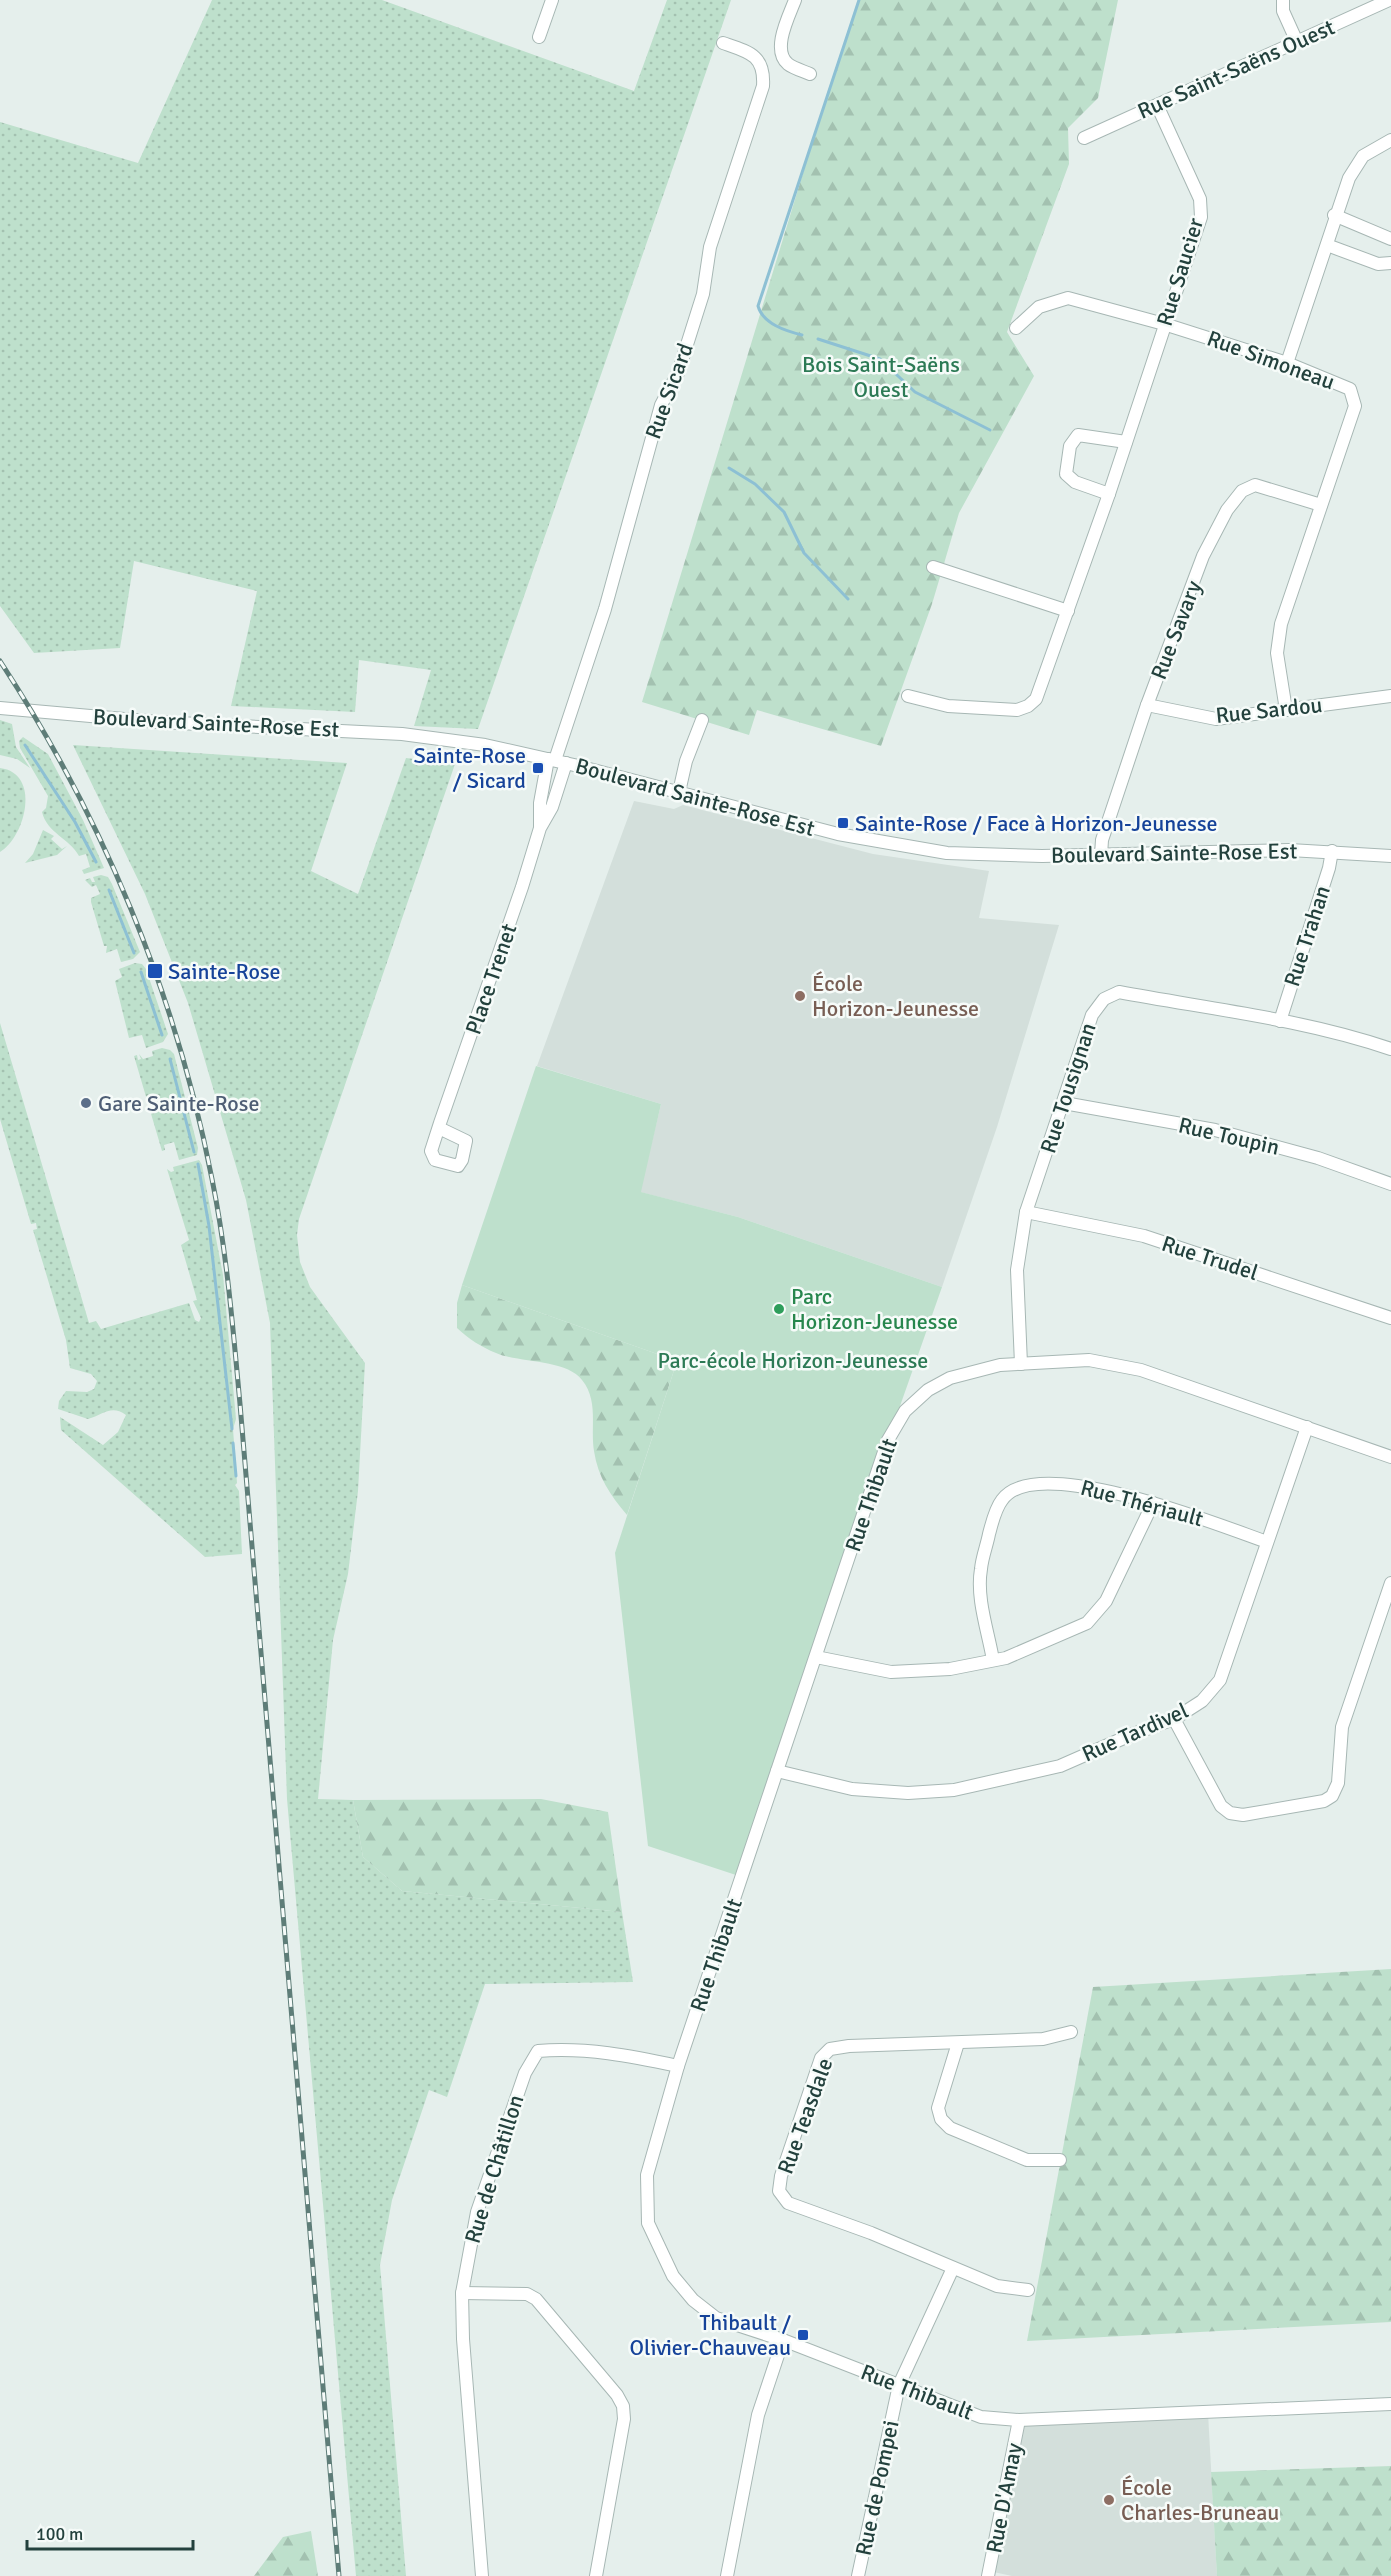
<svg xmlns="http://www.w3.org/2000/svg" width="1391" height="2576" font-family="Signika,sans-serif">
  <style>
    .built { fill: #d3dfdb }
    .grass { fill: url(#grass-dots) }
    .forest { fill: url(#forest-firs) }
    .green { fill: #bee0cc }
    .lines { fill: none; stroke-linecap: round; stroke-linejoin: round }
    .stream { stroke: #8dc0d4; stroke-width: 3 }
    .minor-casing { stroke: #a7b7b4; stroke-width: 14 }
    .minor { stroke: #fff; stroke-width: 12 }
    .rail-casing { stroke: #5e7d78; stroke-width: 5 }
    .rail { stroke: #f6fbf9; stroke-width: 3; stroke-dasharray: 9; stroke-linecap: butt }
    .transit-dot { fill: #1a4fb4; stroke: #f6fbf9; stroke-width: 2 }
    .education-dot { fill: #8d6e63; stroke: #f6fbf9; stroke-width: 2 }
    .service-dot { fill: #5c6f8a; stroke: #f6fbf9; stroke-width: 2 }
    .leisure-dot { fill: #2e9e5b; stroke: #f6fbf9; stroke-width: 2 }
    .labels { text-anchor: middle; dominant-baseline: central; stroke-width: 5; stroke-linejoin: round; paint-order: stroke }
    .street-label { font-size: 22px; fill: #23413d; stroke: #f6fbf9 }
    .park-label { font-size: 22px; fill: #2c7a55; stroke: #f6fbf9 }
    .transit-label { font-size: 22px; fill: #164399; stroke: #f6fbf9; text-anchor: end }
    .education-label { font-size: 22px; fill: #785e54; stroke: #f6fbf9; text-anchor: start }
    .service-label { font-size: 22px; fill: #4e5e75; stroke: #f6fbf9; text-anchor: start }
    .leisure-label { font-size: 22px; fill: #27864d; stroke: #f6fbf9; text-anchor: start }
  </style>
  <defs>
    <pattern id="grass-dots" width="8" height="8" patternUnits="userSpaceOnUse" patternTransform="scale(1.5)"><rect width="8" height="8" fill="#bee0cc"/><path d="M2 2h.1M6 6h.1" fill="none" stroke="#a3c1b0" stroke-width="1.8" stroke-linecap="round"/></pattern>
    <pattern id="forest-firs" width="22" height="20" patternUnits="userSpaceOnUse" patternTransform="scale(1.5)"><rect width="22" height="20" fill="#bee0cc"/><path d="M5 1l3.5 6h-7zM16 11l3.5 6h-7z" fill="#a3c1b0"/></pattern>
  </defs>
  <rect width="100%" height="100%" fill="#e5efec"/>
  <g class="built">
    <polygon points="634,801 674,809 683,805 873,854 989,871 979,918 1059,925 997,1127 942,1287 738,1217 640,1192 661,1104 537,1066"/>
    <polygon points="1208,2413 1217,2576 1012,2576 989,2571 1019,2420"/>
  </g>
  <g class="grass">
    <polygon points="212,0 382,0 634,91 667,0 731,0 478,729 414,726 431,670 359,660 355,712 231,706 257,591 134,561 120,648 34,653 0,606 0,122 138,163"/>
    <polygon points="0,720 12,724 16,747 30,768 17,759 0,755"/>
    <path d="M 23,737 L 48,754 L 83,820 L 104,868 L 84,874 L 82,870 L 90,867 L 86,854 L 79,856 C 69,838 47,833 42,812 L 46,808 L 48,796 L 20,748 L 19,741 Z"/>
    <polygon points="73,745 347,763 311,871 358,894 406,758 455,764 299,1219 297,1235 300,1262 310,1287 365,1363 358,1491 348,1574 333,1640 318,1799 353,1800 363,1857 402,1891 622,1912 633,1982 485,1984 447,2097 429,2090 392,2200 380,2265 406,2576 356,2576 287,1799 270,1323 246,1200 188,1003 145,894"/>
    <path d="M 0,768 C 41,773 26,836 0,852 Z"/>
    <polygon points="43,830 54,836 51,839 62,849 67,846 57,855 25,863 33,854"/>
    <polygon points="101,875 108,877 112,884 140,952 133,959 121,962 117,949 106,953 107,946 104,946 91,902 91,898 100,894 96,885 92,887 85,880 90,878 92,882 95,882 93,877"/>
    <polygon points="135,963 142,964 146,969 168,1034 163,1042 146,1048 142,1035 129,1038 115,981 122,977 119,969"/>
    <path d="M 0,1023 L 89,1323 L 96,1321 L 101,1329 L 189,1303 L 195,1320 L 199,1322 L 201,1318 L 193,1301 L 197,1300 L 181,1245 L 189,1240 L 167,1169 L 171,1172 L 174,1171 L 173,1167 L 199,1160 L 202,1165 L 223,1275 L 236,1419 L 233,1429 L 237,1483 L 235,1485 L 239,1491 L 242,1554 L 205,1557 L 61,1430 L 60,1417 L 103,1445 L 118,1432 L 126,1415 C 111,1404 103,1415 88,1419 L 58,1409 L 59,1401 L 66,1391 L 87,1392 L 94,1389 L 97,1381 L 91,1374 L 70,1368 L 66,1340 L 33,1230 L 37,1229 L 36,1223 L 31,1224 L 0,1119 Z"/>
    <polygon points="162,1048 170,1050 174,1054 198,1148 197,1155 179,1160 174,1142 164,1145 165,1150 162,1151 134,1056 137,1055 138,1060 141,1059 139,1054 143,1059 153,1056 152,1051"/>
  </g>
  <g class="forest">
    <polygon points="858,0 1118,0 1098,98 1068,128 1069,164 1007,332 1034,376 959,513 932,604 881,746 757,710 749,735 642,702 828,91"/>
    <path d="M 462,1285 L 677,1361 L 627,1515 C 610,1495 598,1477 594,1451 C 590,1427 599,1401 582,1380 C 566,1359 518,1363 496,1353 C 481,1347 469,1339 457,1328 L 457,1303 Z"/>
    <polygon points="541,1799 608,1812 622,1912 402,1891 363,1857 353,1800"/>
    <polygon points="1391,1969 1391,2322 1027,2341 1093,1987"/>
    <polygon points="1391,2466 1391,2576 1217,2576 1211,2472"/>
    <polygon points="311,2531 318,2576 254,2576 283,2537"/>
  </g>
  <polygon class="green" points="536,1066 661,1104 641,1192 738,1217 942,1287 888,1440 742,1877 648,1846 615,1553 677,1361 462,1285"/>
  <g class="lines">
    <g class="stream">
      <path d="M 802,335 C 786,331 763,324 758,306 L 859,0"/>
      <polyline points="818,339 880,359 915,392 990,430"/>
      <polyline points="729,468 755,484 784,512 804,553 848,599"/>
      <polyline points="25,745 75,822 96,862"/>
      <polyline points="109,890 134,953"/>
      <polyline points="141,972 162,1035"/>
      <polyline points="170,1059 194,1152"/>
      <polyline points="198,1164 209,1226 232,1429"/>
      <polyline points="233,1443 236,1476"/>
    </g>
    <g class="minor-casing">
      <g id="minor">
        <path d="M 795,0 C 789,16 771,50 788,64 C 793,68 803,71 810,74"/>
        <polyline points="1283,0 1283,11 1297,42"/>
        <polyline points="539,37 552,0"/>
        <polyline points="1084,138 1389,0"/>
        <polyline points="1334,215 1391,239"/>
        <polyline points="1327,245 1378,264 1391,263"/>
        <polyline points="1016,328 1039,307 1068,298 1164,324 1287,363 1350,389 1355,406 1281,624 1277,653 1286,710"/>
        <polyline points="1287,363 1349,178 1363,156 1391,140"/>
        <polyline points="1109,494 1075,482 1066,474 1070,446 1078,435 1126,442"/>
        <polyline points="933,567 1068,611"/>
        <polyline points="908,696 948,706 1017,710 1028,706 1036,699 1109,494 1201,217 1200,199 1157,105"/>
        <polyline points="1147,705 1216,719 1391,696"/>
        <polyline points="0,708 158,722 402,734 485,745 574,765 838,834 947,853 1042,856 1290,850 1391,856"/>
        <path d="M 555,760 L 605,609 L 661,405 L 678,373 L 703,294 L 710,247 L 763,86 C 765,55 749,52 723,43"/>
        <polyline points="679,792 686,761 702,720"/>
        <polyline points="540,826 540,803 548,759"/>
        <polyline points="1101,855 1102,840 1147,705 1203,556 1227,510 1242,491 1255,485 1321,505"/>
        <polyline points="1280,1021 1329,868 1332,851"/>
        <polyline points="1064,1103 1215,1130 1318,1158 1391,1184"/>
        <polyline points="439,1128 466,1141 462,1160 458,1166 435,1160 431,1151 432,1148 440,1123 522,887 540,828 552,807 566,763"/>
        <polyline points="1026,1212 1144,1236 1391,1318"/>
        <path d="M 1021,1364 L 1017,1270 L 1026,1212 L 1092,1015 L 1104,999 L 1119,992 C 1210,1009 1303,1019 1391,1049"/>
        <polyline points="1391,1457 1141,1370 1089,1360 1000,1365 950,1378 928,1390 905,1411 888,1440 678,2066 647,2175 648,2223 673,2276 693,2300 716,2318 783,2340 981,2417 1019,2420 1391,2404"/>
        <polyline points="816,1657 891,1672 950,1669 1006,1658 1087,1623 1106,1601 1153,1503"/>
        <path d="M 993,1660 C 988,1631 976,1598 981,1569 C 982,1557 987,1545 989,1534 C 992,1523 995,1509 1002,1500 C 1036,1451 1221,1526 1267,1542"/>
        <polyline points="1174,1719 1221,1806 1230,1813 1243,1815 1324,1801 1332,1796 1338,1783 1342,1727 1391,1583"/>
        <polyline points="777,1771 852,1789 908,1793 954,1790 1060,1766 1133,1734 1174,1719 1202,1701 1220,1680 1307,1427"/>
        <polyline points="958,2043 938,2108 941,2119 950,2128 1027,2160 1060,2160"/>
        <polyline points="1028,2290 997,2286 871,2233 788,2203 779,2191 781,2176 821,2058 830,2049 849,2046 1043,2039 1071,2032"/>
        <polyline points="462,2293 527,2294 536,2299 617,2395 623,2406 624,2419 596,2576"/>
        <path d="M 482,2576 L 463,2339 L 462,2293 L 477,2212 L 525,2073 L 538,2051 C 586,2047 631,2056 678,2066"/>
        <polyline points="727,2576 758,2415 783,2340"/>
        <polyline points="858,2576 899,2385 953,2268"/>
        <polyline points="988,2576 1019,2420"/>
      </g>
    </g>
    <use href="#minor" class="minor"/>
    <g class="rail-casing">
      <path id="rail" d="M 0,661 C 103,818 176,994 212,1179 C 227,1253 233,1329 240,1404 L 339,2576"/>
    </g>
    <use href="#rail" class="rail"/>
  </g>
  <g class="transit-dot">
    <rect x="532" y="762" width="12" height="12" rx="3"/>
    <rect x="837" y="817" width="12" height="12" rx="3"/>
    <rect x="147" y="963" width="16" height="16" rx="3"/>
    <rect x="797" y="2329" width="12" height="12" rx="3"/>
  </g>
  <g class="education-dot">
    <circle cx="800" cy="996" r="6"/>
    <circle cx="1109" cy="2500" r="6"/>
  </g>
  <circle class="service-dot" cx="86" cy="1103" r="6"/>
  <circle class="leisure-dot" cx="779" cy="1309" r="6"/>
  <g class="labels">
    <g class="street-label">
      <text transform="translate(1236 69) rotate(-24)">Rue Saint-Saëns Ouest</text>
      <text transform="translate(1180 272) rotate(-73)">Rue Saucier</text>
      <text transform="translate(1271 360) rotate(20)">Rue Simoneau</text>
      <text transform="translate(669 391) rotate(-70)">Rue Sicard</text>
      <text transform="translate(1176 630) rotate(-69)">Rue Savary</text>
      <text transform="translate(1269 710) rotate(-6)">Rue Sardou</text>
      <text transform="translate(216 723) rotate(3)">Boulevard Sainte-Rose Est</text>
      <text transform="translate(695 797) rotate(15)">Boulevard Sainte-Rose Est</text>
      <text transform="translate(1174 853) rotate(-1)">Boulevard Sainte-Rose Est</text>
      <text transform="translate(1307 936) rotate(-72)">Rue Trahan</text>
      <text transform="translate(491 979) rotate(-71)">Place Trenet</text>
      <text transform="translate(1068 1088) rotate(-72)">Rue Tousignan</text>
      <text transform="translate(1229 1136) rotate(13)">Rue Toupin</text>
      <text transform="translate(1210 1258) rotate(18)">Rue Trudel</text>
      <text transform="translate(871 1495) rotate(-71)">Rue Thibault</text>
      <text transform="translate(1142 1503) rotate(15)">Rue Thériault</text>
      <text transform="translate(1135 1732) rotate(-24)">Rue Tardivel</text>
      <text transform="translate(716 1955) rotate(-71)">Rue Thibault</text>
      <text transform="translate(805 2116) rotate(-70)">Rue Teasdale</text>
      <text transform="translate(494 2169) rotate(-73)">Rue de Châtillon</text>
      <text transform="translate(917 2392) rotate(21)">Rue Thibault</text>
      <text transform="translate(877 2488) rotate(-78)">Rue de Pompei</text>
      <text transform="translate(1004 2498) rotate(-79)">Rue D'Amay</text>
    </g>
    <g class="park-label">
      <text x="881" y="364">Bois Saint-Saëns<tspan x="881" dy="25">Ouest</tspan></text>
      <text x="793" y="1360">Parc-école Horizon-Jeunesse</text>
    </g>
    <g class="transit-label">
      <text x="526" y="755">Sainte-Rose<tspan x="526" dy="25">/ Sicard</tspan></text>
      <text x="855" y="823" text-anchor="start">Sainte-Rose / Face à Horizon-Jeunesse</text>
      <text x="168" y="971" text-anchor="start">Sainte-Rose</text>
      <text x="791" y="2322">Thibault /<tspan x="791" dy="25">Olivier-Chauveau</tspan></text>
    </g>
    <g class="education-label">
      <text x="812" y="983">École<tspan x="812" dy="25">Horizon-Jeunesse</tspan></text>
      <text x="1121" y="2487">École<tspan x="1121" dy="25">Charles-Bruneau</tspan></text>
    </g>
    <g class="service-label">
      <text x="98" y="1103">Gare Sainte-Rose</text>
    </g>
    <g class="leisure-label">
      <text x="791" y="1296">Parc<tspan x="791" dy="25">Horizon-Jeunesse</tspan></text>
    </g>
  </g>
  <path d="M27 2540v9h166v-9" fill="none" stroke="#23413d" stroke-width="3"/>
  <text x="36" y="2540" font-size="18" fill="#23413d" stroke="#f6fbf9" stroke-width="4.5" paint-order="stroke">100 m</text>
</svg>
